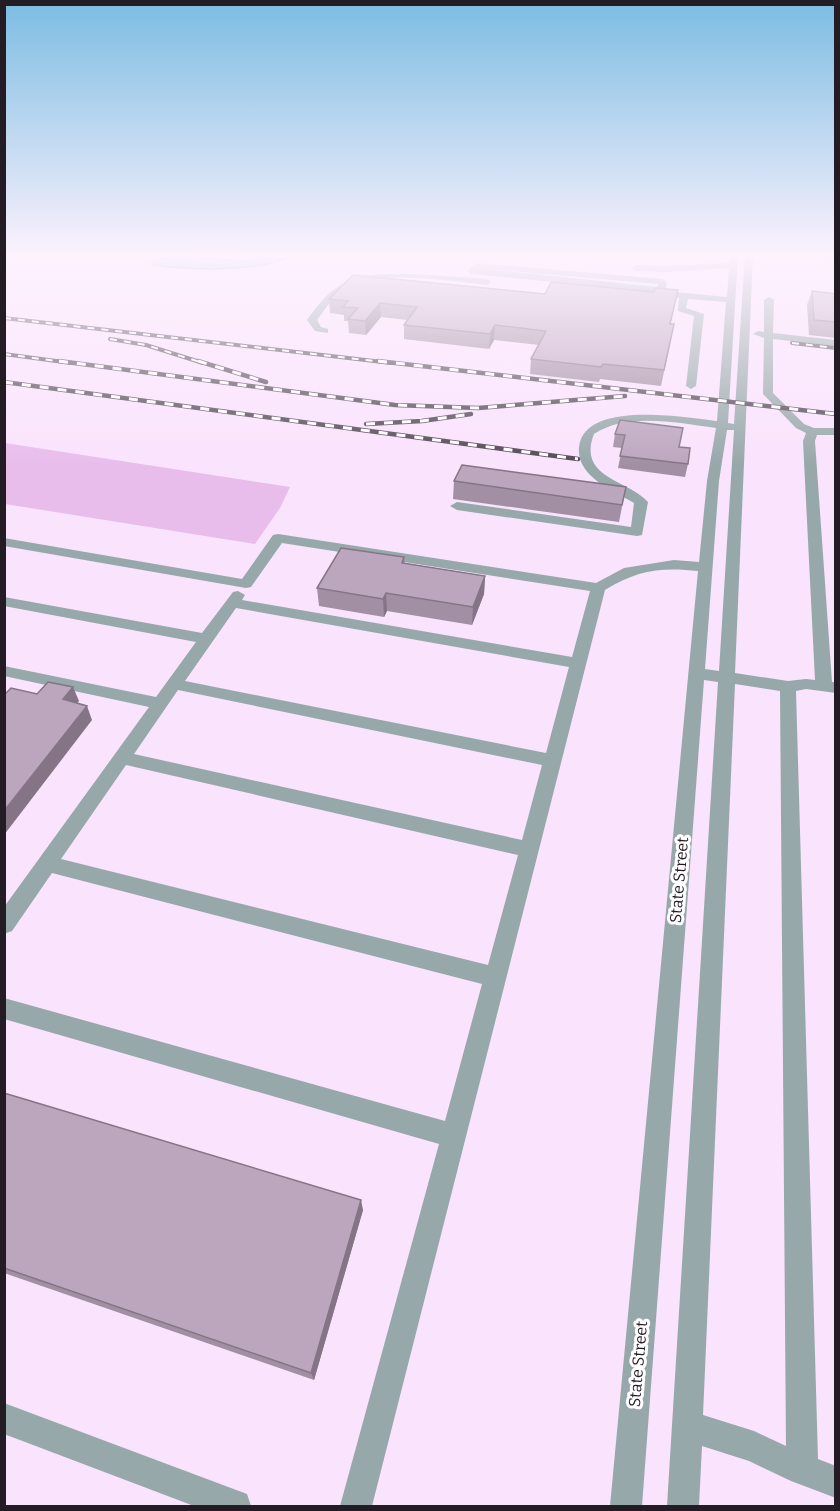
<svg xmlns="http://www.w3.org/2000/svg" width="840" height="1511" font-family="Bitter,serif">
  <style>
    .green { fill: #e8bdec }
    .water { fill: #79c8da; stroke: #6094a4; stroke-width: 1.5 }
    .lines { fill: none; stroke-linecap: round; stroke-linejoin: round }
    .minor { fill: #97a8aa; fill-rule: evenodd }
    .rail-far1-casing { stroke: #534855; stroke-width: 4 }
    .rail-casing { stroke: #534855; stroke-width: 4.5 }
    .rail-far1 { stroke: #fff; stroke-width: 2; stroke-dasharray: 7; stroke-linecap: butt }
    .rail { stroke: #fff; stroke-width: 3; stroke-dasharray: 9; stroke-linecap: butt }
    .wall { fill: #a28fa3 }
    .shaded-wall { fill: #847485 }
    .building { fill: #bca6be; stroke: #847485; stroke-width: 1.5 }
    .labels { text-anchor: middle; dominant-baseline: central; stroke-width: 6; stroke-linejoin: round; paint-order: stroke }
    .street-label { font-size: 16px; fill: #241c25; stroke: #fff }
  </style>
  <rect width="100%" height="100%" fill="#fae3fd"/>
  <polygon class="green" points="5,443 290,487 280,508 255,544 5,504"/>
  <path class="water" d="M 263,254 L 296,254 C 263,273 191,270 153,265 L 152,262 L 158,259 L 176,256 L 247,261 Z"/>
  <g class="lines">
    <g class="minor">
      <path d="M 730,254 L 738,254 L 728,423 L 734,424 L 745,254 L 753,254 L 735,673 L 788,681 L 806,679 L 815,680 L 803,441 L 806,433 L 796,428 L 763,394 L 764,338 L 753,334 L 758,331 L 764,332 L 764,300 L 769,297 L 774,300 L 773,333 L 836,340 L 836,346 L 773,339 L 773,393 L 804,424 L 814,428 L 836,428 L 836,435 L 817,435 L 815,441 L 832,682 L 836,682 L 836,693 L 806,689 L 796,691 L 818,1459 L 836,1466 L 836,1498 L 791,1481 L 749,1461 L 702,1446 L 699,1506 L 667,1506 L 718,682 L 704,680 L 642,1506 L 610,1506 L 698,571 C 661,567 637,570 605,590 L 372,1506 L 340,1506 L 439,1144 L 4,1019 L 4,998 L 445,1121 L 482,984 L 52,873 L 12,931 L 4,934 L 4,907 L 149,707 L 4,676 L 4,666 L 156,697 L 196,642 L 4,606 L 4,597 L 202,633 L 233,592 L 238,591 L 245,595 L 242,600 L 572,657 L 590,591 L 282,543 L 251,587 L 246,588 L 4,546 L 4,538 L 242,579 L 273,535 L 278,534 L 596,583 L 624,568 L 674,560 L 699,562 L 707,481 L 716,428 C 678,423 627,412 594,434 C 577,478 627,479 648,502 L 642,535 L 637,536 L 457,510 L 450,506 L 457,502 L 631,527 L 634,503 C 614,491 576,477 579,447 C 584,400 684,417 717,421 L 726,302 L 688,299 L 686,308 L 704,314 L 696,386 L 691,389 L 686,386 L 694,316 L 678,311 L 679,298 L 657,295 L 656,292 L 471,274 L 467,271 L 476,263 L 663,279 L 667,282 L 665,291 L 727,297 L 729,268 L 666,272 L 636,271 L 632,268 L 636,265 L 666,266 L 729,263 ZM 478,268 L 658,284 L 657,287 ZM 727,430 L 734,430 L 719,671 L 705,669 L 719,481 ZM 236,608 L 569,667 L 546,753 L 185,681 ZM 735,684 L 780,691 L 786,1446 L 754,1431 L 703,1415 ZM 178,690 L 542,765 L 522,840 L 134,754 ZM 126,765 L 518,855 L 488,965 L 61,859 Z"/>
      <path d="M 378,274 L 416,274 L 487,279 L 491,282 L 487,285 C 453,281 378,270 348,286 C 335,294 326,308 317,320 L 321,327 L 328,329 L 328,333 L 315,331 L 307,320 C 329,290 340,279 378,274 Z"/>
      <polygon points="4,1403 247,1494 251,1506 194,1506 4,1434"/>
    </g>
    <g class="rail-far1-casing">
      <g id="rail-far1">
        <polyline points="803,254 836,257"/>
        <polyline points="4,318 391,363"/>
        <polyline points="110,339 146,345 203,363"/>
        <polyline points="792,343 836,348"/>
        <polyline points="4,354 71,363"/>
      </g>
    </g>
    <g class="rail-casing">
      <g id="rail">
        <polyline points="59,361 395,405 478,408 625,396"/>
        <polyline points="198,361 266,382"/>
        <polyline points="378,361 836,414"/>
        <polyline points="4,382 578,459"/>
        <polyline points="366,424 422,421 471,414"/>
      </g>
    </g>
    <use href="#rail-far1" class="rail-far1"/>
    <use href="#rail" class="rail"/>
  </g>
  <g class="wall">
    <polygon points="812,291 836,294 836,338 809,335 807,305"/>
    <polygon points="329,299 670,324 674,324 661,386 600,379 599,382 530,374 531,359 539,345 494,340 489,349 404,339 404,325 407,320 381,317 366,335 349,333 348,321 344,321 344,315 330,313"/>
    <polygon points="620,420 679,447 688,464 685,477 618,468 622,448 613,447 615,434"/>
    <polygon points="454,481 626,487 619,522 453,499"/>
    <polygon points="404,557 405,563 485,576 484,594 472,625 387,611 384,617 319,606 317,588"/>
    <polygon points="4,1093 363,1210 314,1380 4,1273"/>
  </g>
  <g class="shaded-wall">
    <polygon points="380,303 381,317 366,335 365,321"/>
    <polygon points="495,325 494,340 489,349 490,334"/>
    <polygon points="485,576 484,594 472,625 473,607"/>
    <polygon points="386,593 387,611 384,617 383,599"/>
    <polygon points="73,687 79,701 69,713 63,699"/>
    <polygon points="87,706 92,720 4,835 4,811"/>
    <polygon points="361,1200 363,1210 314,1380 311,1373"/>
  </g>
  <g class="building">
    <polygon points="353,275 545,294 551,282 654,292 655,288 678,290 670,324 674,324 664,370 603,364 601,367 531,359 546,331 495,325 490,334 404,325 417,307 380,303 365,321 348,319 358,308 343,307 348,301 329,299"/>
    <polygon points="812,291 836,294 836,322 814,320"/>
    <polygon points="620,420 683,428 679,447 690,448 688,464 620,456 625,435 615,434"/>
    <polygon points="462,465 626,487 622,505 454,481"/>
    <polygon points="341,548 404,557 402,563 485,576 473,607 386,593 383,599 317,588"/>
    <polygon points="48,682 73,687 63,699 87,706 4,811 4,695 11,688 37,694"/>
    <polygon points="4,1093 361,1200 311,1373 4,1268"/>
  </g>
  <linearGradient id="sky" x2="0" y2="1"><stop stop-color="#7bbce2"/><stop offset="0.55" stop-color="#fdf2fe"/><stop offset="1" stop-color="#fdf2fe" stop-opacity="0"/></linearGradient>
  <rect width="840" height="465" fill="url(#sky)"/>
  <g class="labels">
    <g class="street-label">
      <text transform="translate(679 880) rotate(-85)">State Street</text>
      <text transform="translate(638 1364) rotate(-85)">State Street</text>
    </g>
  </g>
  <rect width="840" height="1511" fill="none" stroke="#241c25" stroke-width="12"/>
</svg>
